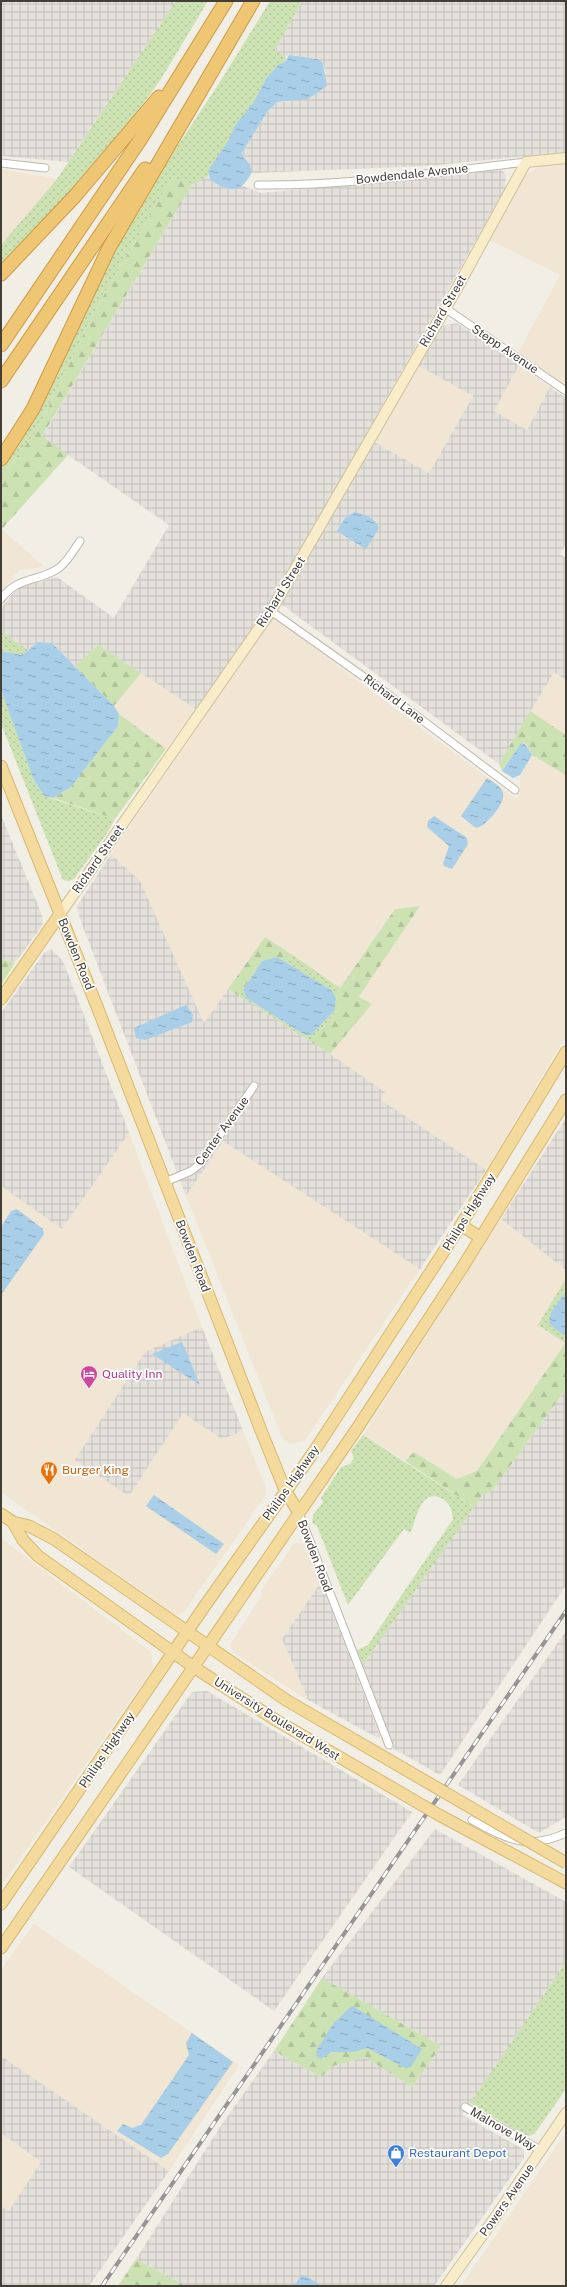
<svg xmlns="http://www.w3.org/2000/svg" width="567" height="2287" font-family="'Public Sans',sans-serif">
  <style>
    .commercial { fill: #f1e5d3 }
    .industrial { fill: url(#industrial-grid) }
    .grass { fill: url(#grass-dots) }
    .forest { fill: url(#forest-firs); fill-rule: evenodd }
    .water { fill: url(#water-ripples) }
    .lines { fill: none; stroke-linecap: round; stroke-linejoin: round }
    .street-casing { stroke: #bfb8ad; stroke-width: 9 }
    .secondary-casing { stroke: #cdc09a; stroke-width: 12 }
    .primary-casing { stroke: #d7b86e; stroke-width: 13 }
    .highway-casing { stroke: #cd9b44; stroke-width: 15 }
    .street { stroke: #fff; stroke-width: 7 }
    .secondary { stroke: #f9edc9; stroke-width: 10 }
    .primary { stroke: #f4db9d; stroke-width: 11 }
    .highway { stroke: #efc673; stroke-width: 13 }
    .rail-casing { stroke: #959595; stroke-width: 4 }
    .rail { stroke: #fff; stroke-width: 2.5; stroke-dasharray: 8; stroke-linecap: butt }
    .primary-bridge-casing { stroke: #d7b86e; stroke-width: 13; stroke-linecap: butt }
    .primary-bridge { stroke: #f4db9d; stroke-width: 11 }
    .labels { text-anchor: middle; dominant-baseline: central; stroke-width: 3.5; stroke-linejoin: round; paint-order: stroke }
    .street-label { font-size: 12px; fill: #433e36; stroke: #fff }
    .hotel-label { font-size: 12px; fill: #b23c85; stroke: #fff; text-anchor: start }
    .food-label { font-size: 12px; fill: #c56008; stroke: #fff; text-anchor: start }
    .shop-label { font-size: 12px; fill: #366cbe; stroke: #fff; text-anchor: start }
  </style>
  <defs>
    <pattern id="industrial-grid" width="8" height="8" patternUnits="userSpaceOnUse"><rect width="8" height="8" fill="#e4e0db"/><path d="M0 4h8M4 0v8" fill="none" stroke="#c5c1bd"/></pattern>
    <pattern id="grass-dots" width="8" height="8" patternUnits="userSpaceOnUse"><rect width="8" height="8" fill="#cde2b3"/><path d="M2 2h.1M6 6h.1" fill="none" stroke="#b1c39b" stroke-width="1.8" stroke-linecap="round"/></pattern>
    <pattern id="forest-firs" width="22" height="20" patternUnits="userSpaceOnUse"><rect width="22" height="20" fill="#cde2b3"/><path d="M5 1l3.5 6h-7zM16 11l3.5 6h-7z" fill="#b1c39b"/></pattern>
    <pattern id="water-ripples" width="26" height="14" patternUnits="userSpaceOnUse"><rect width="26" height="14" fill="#a8cee8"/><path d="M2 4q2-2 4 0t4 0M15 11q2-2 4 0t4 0" fill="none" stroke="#8aa9bd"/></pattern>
  </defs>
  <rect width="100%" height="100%" fill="#f1eee6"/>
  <g class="commercial">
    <polygon points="566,163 566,385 518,353 560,275 489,240 525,175 540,166"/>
    <polygon points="1,169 57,179 1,245"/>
    <polygon points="417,365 473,396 429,473 374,442"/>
    <polygon points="519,365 550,387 527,430 493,411"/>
    <polygon points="1,529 45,567 19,570 1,592"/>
    <polygon points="273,617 516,799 520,792 520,775 532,755 566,775 566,1036 486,1170 381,1100 385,1092 330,1054 372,1004 359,998 420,906 395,909 340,988 265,937 204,1023 140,881 111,854"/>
    <polygon points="554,671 566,680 566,735 530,711"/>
    <polygon points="141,673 196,709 166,749 119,714 114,706"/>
    <polygon points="129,1133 202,1327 145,1353 129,1495 183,1412 222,1438 243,1431 266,1488 266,1495 184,1612 176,1615 1,1492 1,1186 62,1229"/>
    <polygon points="223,1141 420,1269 305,1440 293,1444 285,1442 281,1435 186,1196"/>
    <polygon points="501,1219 566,1270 566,1278 538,1325 565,1343 477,1471 457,1479 414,1452 405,1461 363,1435"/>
    <polygon points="1,1538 151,1652 153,1668 1,1886"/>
    <polygon points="294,1543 304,1544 321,1582 282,1639 308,1700 234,1653 230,1645 262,1595 261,1591"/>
    <polygon points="34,1924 239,2065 169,2171 1,2056 1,1970"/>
    <polygon points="566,2132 566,2286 461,2286"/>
    <polygon points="1,2133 41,2162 9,2212 1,2206"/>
  </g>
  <g class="industrial">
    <polygon points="1,1 176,1 68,162 1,156"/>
    <polygon points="302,1 566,1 566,152 427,166 251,173 250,165 242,153 267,112 277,102 289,102 326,74 323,63 317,59 289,55 286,57 275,50"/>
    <polygon points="502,170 506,175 505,189 274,597 196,709 98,645 75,666 52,643 38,642 28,650 1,631 1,608 17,588 57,577 114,618 169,525 42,437 192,185 208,176 211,180 231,189 243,186 261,193"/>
    <polygon points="457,323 519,365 494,411 527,430 550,387 566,398 566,544 560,554 566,558 566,680 554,672 499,764 281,604 374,442 429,473 473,396 417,365 441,326"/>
    <polygon points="1,815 42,915 43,924 15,963 1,959"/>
    <polygon points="111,854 140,881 204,1023 228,989 330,1054 385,1092 381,1100 486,1170 420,1269 223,1141 186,1196 80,919 77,906"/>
    <polygon points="51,949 63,961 129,1133 62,1229 1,1186 1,1013 44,953"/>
    <polygon points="566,1118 566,1270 501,1219"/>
    <polygon points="202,1327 243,1431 222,1439 183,1413 129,1496 75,1460 145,1352"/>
    <polygon points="566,1389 566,1585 440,1775 394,1749 363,1665 482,1495 491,1492"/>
    <polygon points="321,1582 380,1736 378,1738 308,1700 282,1639"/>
    <polygon points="566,1631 566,1817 539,1833 458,1785"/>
    <polygon points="207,1691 412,1812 274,2011 69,1867 192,1692"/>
    <polygon points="435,1829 566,1902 566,1962 462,2115 523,2149 524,2158 434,2286 186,2286 136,2259 220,2127 274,2051 321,2077 333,2066 365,2057 412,2087 441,2046 322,1978"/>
    <polygon points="1,2056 169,2171 89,2286 1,2286 1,2206 9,2211 41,2162 1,2133"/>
  </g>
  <g class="grass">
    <polygon points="176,1 208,1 161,79 108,152 1,268 1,245 57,179"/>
    <polygon points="270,1 302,1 275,50 286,57 285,63 266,79 253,103 236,124 228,141 209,171 208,176 192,185 172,178 97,307 36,432 1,476 1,468 20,440 108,259 153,183 220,82"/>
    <polygon points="1,631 28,650 22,655 1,651"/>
    <polygon points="1,690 33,778 44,796 115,819 108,832 74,879 69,881 63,880 1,724"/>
    <polygon points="291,954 340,988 336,998 340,1007 311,1042 239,996 243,990 246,998 305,1035 331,990 286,963"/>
    <polygon points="566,1278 566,1292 551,1312 563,1335 566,1335 565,1343 538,1325"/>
    <path d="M 363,1435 L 474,1507 L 363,1665 L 357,1650 L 368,1645 L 453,1519 C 452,1510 450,1502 441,1498 C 419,1488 417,1521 410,1533 L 404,1529 L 348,1605 L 317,1526 L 312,1523 L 313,1515 L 323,1502 L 321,1498 L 341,1467 L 350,1464 L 354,1458 L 351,1451 Z"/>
    <polygon points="566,1962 566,2089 535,2133 527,2137 470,2103"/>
  </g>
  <g class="forest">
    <polygon points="172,178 192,185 42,436 68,455 1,530 1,476 36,432 97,307"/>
    <polygon points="98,645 141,673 114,706 75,666"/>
    <polygon points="530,711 566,735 566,775 532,755 526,744 521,743 502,771 499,764"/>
    <polygon points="119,714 166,749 115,819 53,798 71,787 118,726"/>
    <polygon points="420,906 359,997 372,1004 330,1054 311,1042 340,1007 336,998 340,988 395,909"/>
    <polygon points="265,937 291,954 286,963 277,957 262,961 239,996 228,989"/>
    <polygon points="1,959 15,963 1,985"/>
    <polygon points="566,1342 566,1389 491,1492 482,1495 474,1507 405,1461 414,1452 457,1479 477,1471"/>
    <path d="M 322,1978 L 441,2046 L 412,2087 L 365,2057 L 333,2066 L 321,2077 L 274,2051 ZM 353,2006 L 405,2068 L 367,2048 L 355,2052 L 331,2052 Z"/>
    <polygon points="136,2259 186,2286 118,2286"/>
  </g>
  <g class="water">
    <path d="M 289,55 L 317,59 L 323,63 L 327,86 L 308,99 L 277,102 L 267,112 L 242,153 C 244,160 253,164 251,173 C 251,175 248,179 246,181 C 237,196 222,187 210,180 L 208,171 L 228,141 L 236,124 L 253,103 L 266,79 L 278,65 L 285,62 Z"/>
    <path d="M 354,512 C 364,514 375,518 379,528 L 366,549 L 337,531 L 345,518 Z"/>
    <polygon points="38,642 52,643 114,706 119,714 118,726 71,787 53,798 44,796 33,778 1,690 1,651 22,655"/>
    <polygon points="521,743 525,744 532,755 520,775 513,778 502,771"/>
    <path d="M 487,778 C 493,782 501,786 503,793 C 506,802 486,827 476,828 L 461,816 Z"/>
    <polygon points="434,816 467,838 468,844 452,869 444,866 443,864 449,846 427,827 428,821"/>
    <polygon points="277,957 331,990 336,998 334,1011 311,1035 305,1035 246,998 243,990 262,961"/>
    <polygon points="186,1005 193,1015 192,1022 145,1040 136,1038 134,1028"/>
    <polygon points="17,1209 43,1229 44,1234 1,1295 1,1227 11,1211"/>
    <polygon points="566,1292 566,1335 563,1335 549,1323 551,1312"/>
    <polygon points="182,1342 200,1385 152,1354"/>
    <polygon points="154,1495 224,1544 216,1554 146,1506"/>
    <polygon points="353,2006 422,2049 411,2067 405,2068 367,2048 355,2052 331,2052 321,2059 317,2057 316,2051 333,2024 350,2007"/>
    <polygon points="192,2033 233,2062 168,2154 161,2158 117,2131 123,2124 132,2128 141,2125 189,2055 186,2043"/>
    <polygon points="304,2275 322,2286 294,2286 300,2277"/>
  </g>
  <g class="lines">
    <g class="street-casing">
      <g id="street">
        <polyline points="1,163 45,168"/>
        <path d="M 258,185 C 348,186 438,172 526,162"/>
        <polyline points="445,308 566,391"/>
        <path d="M 1,599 C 19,575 37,583 59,568 C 68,561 74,550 80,541"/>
        <polyline points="271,611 381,689 515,790"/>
        <polyline points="165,1182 191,1171 200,1164 254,1086"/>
        <polyline points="299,1513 389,1745"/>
        <path d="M 472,1820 C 507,1839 527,1851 566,1833"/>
        <polyline points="465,2107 540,2150"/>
      </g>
    </g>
    <g class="secondary-casing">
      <g id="secondary">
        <polyline points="60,914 271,611 456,290 526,162 566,158"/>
        <polyline points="446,2286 494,2219 566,2113"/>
      </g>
    </g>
    <g class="primary-casing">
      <g id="primary">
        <polyline points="1,766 98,1009 262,1433 285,1490 299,1513"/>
        <polyline points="1,999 60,914"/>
        <polyline points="461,1225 481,1238"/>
        <polyline points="1,1514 13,1522 29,1526 54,1539 286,1700"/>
        <polyline points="13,1522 23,1540 38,1556 195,1668 274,1719"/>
        <polyline points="439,1815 566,1883"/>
        <polyline points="1,1904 204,1607 315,1450 461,1225 566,1052"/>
        <polyline points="1,1948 358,1427 462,1268 566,1100"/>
      </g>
    </g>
    <g class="highway-casing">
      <g id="highway">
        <polyline points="1,274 75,196 159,97"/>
        <polyline points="1,345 140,140 226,1"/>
        <polyline points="1,381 145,169"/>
        <polyline points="1,459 33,409 109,248 253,1"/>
      </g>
    </g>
    <use href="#street" class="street"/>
    <use href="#secondary" class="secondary"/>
    <use href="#primary" class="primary"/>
    <use href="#highway" class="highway"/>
    <g class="rail-casing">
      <polyline id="rail" points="102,2286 566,1611"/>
    </g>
    <use href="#rail" class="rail"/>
    <g class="primary-bridge-casing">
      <g id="primary-bridge">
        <polyline points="286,1700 566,1863"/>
        <polyline points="274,1719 439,1815"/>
      </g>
    </g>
    <use href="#primary-bridge" class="primary-bridge"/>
  </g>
  <defs>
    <g id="hotel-pin" transform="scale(0.9)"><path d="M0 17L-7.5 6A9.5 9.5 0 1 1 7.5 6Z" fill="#d1479c" stroke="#fff"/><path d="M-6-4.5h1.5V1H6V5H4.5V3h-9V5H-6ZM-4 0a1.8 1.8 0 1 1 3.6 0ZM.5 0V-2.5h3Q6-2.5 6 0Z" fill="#fff"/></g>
    <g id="restaurant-pin" transform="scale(0.9)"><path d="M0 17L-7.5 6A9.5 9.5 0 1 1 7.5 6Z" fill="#e8710a" stroke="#fff"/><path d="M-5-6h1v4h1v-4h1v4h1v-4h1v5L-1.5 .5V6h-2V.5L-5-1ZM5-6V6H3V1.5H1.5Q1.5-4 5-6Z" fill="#fff"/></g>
    <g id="shop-pin" transform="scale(0.9)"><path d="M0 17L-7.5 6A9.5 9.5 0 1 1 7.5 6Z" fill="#3f7fe0" stroke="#fff"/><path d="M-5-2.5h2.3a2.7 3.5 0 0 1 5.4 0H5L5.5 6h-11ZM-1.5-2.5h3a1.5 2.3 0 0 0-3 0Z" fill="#fff"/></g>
  </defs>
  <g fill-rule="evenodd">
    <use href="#hotel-pin" x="89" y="1374"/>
    <use href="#restaurant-pin" x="49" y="1470"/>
    <use href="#shop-pin" x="396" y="2153"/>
  </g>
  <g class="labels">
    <g class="street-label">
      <text transform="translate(412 174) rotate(-6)">Bowdendale Avenue</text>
      <text transform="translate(443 311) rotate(-60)">Richard Street</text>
      <text transform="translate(505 349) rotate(34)">Stepp Avenue</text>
      <text transform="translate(281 592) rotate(-58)">Richard Street</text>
      <text transform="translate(394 699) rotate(37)">Richard Lane</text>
      <text transform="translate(98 859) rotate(-55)">Richard Street</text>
      <text transform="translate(76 954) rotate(68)">Bowden Road</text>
      <text transform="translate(222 1131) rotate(-54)">Center Avenue</text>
      <text transform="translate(469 1212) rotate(-58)">Philips Highway</text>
      <text transform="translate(193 1256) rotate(69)">Bowden Road</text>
      <text transform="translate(291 1483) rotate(-55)">Philips Highway</text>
      <text transform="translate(315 1556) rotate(69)">Bowden Road</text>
      <text transform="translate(277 1719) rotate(32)">University Boulevard West</text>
      <text transform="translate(107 1750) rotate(-56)">Philips Highway</text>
      <text transform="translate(503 2129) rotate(30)">Malnove Way</text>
      <text transform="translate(507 2200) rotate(-55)">Powers Avenue</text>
    </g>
    <g class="hotel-label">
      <text x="102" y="1374">Quality Inn</text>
    </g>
    <g class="food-label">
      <text x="62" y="1470">Burger King</text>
    </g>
    <g class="shop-label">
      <text x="409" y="2153">Restaurant Depot</text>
    </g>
  </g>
  <rect width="567" height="2287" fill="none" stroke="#433e36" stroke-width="4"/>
</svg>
